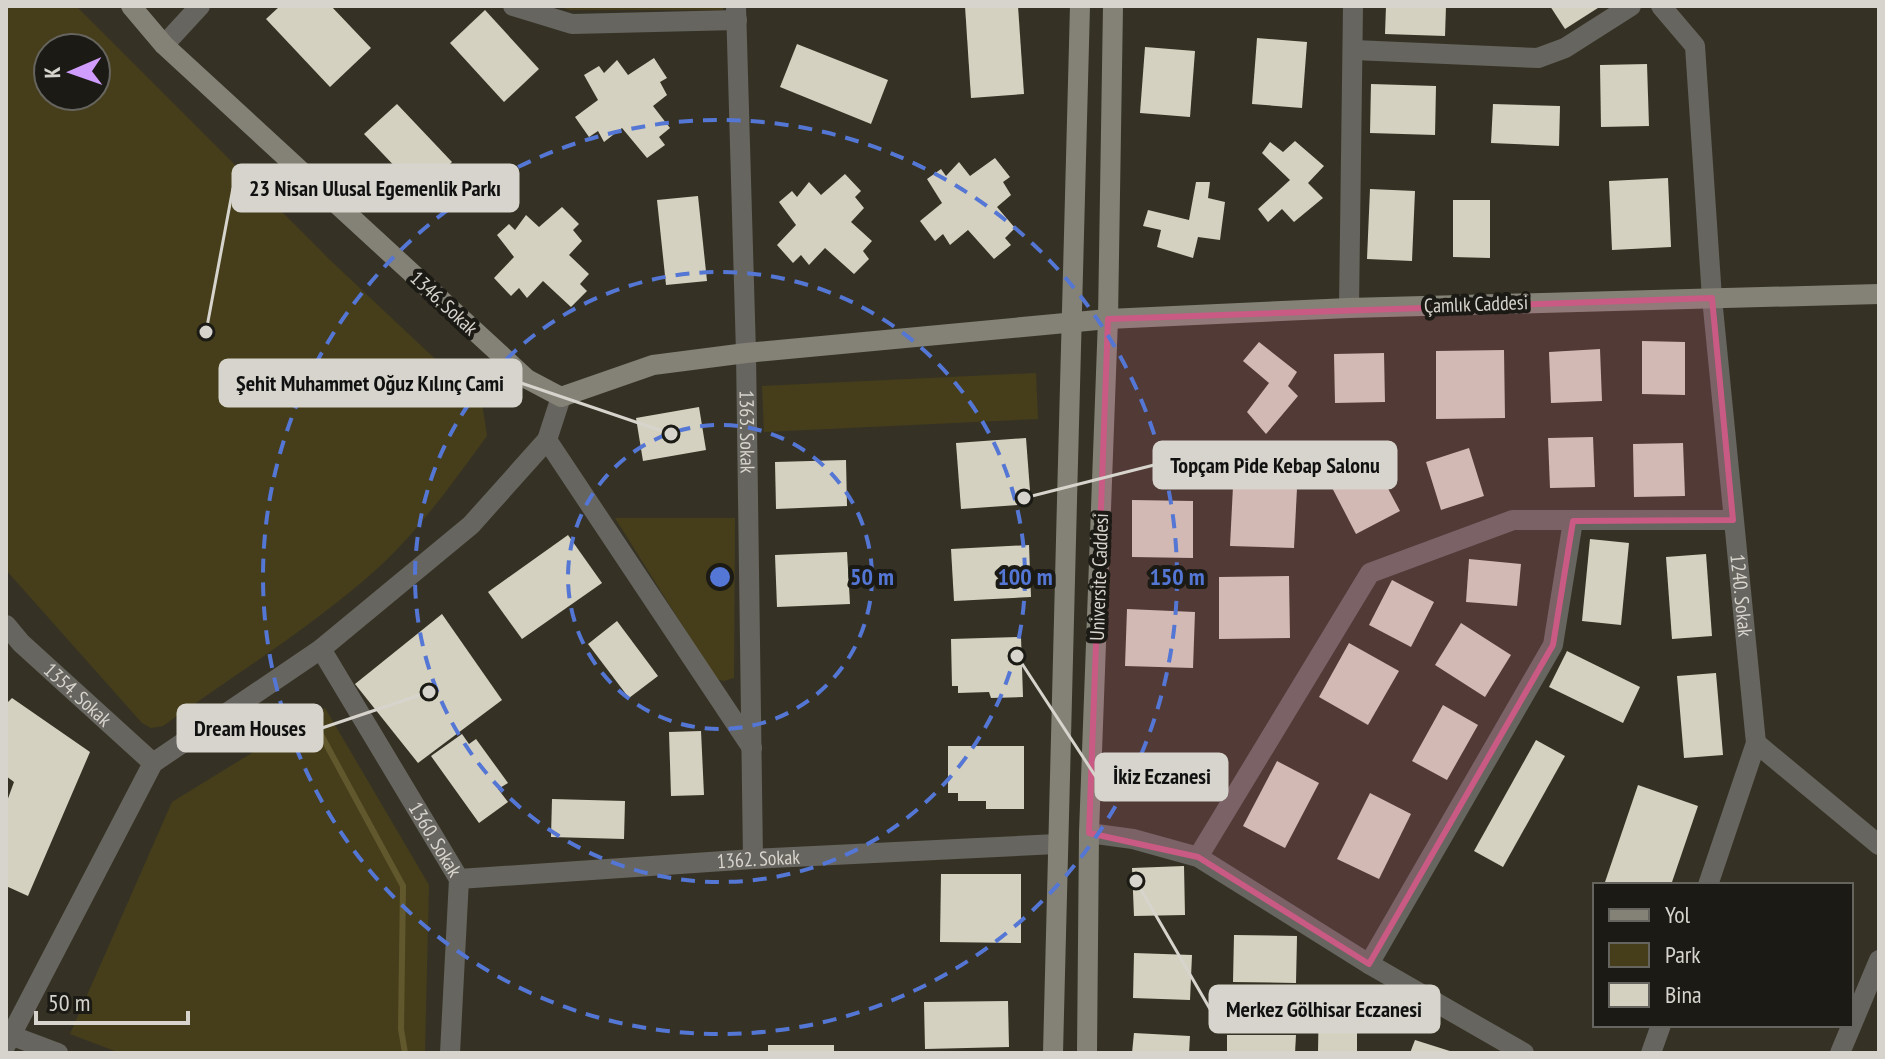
<svg xmlns="http://www.w3.org/2000/svg" width="1885" height="1059" font-family="'PT Sans Narrow',sans-serif">
  <style>
    .green { fill: #463e1a; fill-rule: evenodd }
    .lines { fill: none; stroke-linecap: round; stroke-linejoin: round }
    .stream { stroke: #62582d; stroke-width: 6 }
    .building { fill: #d5d1c0 }
    .street { stroke: #67655f; stroke-width: 20 }
    .secondary { stroke: #848277; stroke-width: 20 }
    .marked { fill: #c95a83; fill-opacity: 0.2; stroke: #c95a83; stroke-width: 6; stroke-linejoin: round }
    .ring { fill: none; stroke: #5476d4; stroke-width: 4; stroke-dasharray: 14 10 }
    .labels { text-anchor: middle; dominant-baseline: central; stroke-width: 8; stroke-linejoin: round; paint-order: stroke }
    .street-label { font-size: 20px; fill: #d6d4cc; stroke: #1b1a14 }
    .centre { fill: #5476d4; stroke: #1b1a14; stroke-width: 4 }
    .ring-label { font-size: 24px; text-anchor: middle; font-weight: bold; fill: #5476d4; stroke: #1b1a14; stroke-width: 8; stroke-linejoin: round; paint-order: stroke }
    .leader { fill: none; stroke: #d6d4cc; stroke-width: 3 }
    .callout-dot { fill: #d6d4cc; stroke: #1b1a14; stroke-width: 3 }
    .callout { fill: #d6d4cc; stroke: #d6d4cc; stroke-width: 3 }
    .callout-label { font-size: 22px; text-anchor: middle; font-weight: bold; fill: #111 }
  </style>
  <rect width="100%" height="100%" fill="#353225"/>
  <g class="green">
    <path d="M 6,6 L 76,6 L 331,261 L 482,403 L 487,436 C 454,481 420,529 379,567 C 315,625 233,676 163,726 L 151,728 L 142,723 L 6,570 ZM 96,48 L 96,96 L 48,96 L 48,48 Z"/>
    <polygon points="557,6 723,6 723,10 570,10"/>
    <polygon points="1036,373 1038,419 764,432 762,386"/>
    <polygon points="615,518 735,518 734,678 724,681 716,679"/>
    <polygon points="325,708 429,885 425,1053 120,1053 70,1034 172,802"/>
  </g>
  <g class="lines">
    <polyline class="stream" points="319,731 403,886 401,1029 405,1053"/>
  </g>
  <g class="building">
    <polygon points="280,6 331,6 371,48 330,87 266,19"/>
    <polygon points="965,6 1018,6 1024,94 971,98"/>
    <polygon points="1386,6 1446,6 1445,36 1385,34"/>
    <polygon points="1550,6 1601,6 1565,29"/>
    <polygon points="485,10 539,69 504,102 450,43"/>
    <polygon points="1257,38 1307,42 1302,108 1252,104"/>
    <polygon points="797,44 888,80 871,124 780,87"/>
    <polygon points="1145,47 1195,51 1190,117 1140,113"/>
    <polygon points="654,58 667,78 660,82 667,95 653,106 670,128 659,137 665,145 647,158 622,128 604,142 598,131 589,137 575,117 598,100 584,75 599,66 604,73 617,60 628,75"/>
    <polygon points="1647,64 1649,126 1601,127 1600,65"/>
    <polygon points="1371,84 1436,86 1435,135 1370,133"/>
    <polygon points="397,104 452,162 420,193 364,134"/>
    <polygon points="1493,104 1560,106 1559,146 1491,143"/>
    <polygon points="1295,141 1324,166 1308,183 1323,198 1294,222 1282,209 1268,222 1258,209 1290,180 1262,153 1270,142 1283,152"/>
    <polygon points="995,158 1010,177 1003,182 1011,195 997,207 1015,228 1005,238 1011,245 994,259 968,230 950,245 943,234 935,241 920,221 942,203 927,179 941,169 946,176 959,162 970,176"/>
    <polygon points="845,174 861,191 855,197 864,208 851,222 872,241 863,251 869,259 854,274 825,248 809,265 801,255 793,263 777,245 796,225 779,202 792,191 797,197 809,182 821,195"/>
    <polygon points="1668,178 1671,247 1612,250 1609,181"/>
    <polygon points="1196,182 1210,182 1208,198 1225,202 1220,240 1198,237 1193,258 1157,247 1161,230 1143,226 1148,210 1189,220"/>
    <polygon points="1370,189 1415,191 1412,261 1367,259"/>
    <polygon points="698,196 707,281 666,285 657,200"/>
    <polygon points="1453,200 1490,200 1490,258 1453,257"/>
    <polygon points="562,207 579,224 573,230 582,241 569,255 589,274 580,284 587,291 571,307 543,281 527,298 519,288 511,296 494,278 514,257 497,235 509,224 515,230 526,215 539,227"/>
    <polygon points="1642,341 1685,342 1685,395 1642,394"/>
    <polygon points="1259,342 1297,372 1288,386 1298,396 1266,434 1247,412 1269,383 1243,361"/>
    <polygon points="1600,349 1602,401 1551,403 1549,352"/>
    <polygon points="1504,350 1505,418 1436,419 1436,351"/>
    <polygon points="1384,353 1385,402 1335,403 1334,354"/>
    <polygon points="699,407 706,450 643,461 636,418"/>
    <polygon points="1593,437 1595,487 1550,488 1548,438"/>
    <polygon points="1026,438 1031,504 961,509 956,443"/>
    <polygon points="1683,443 1685,496 1634,497 1633,444"/>
    <polygon points="1469,448 1484,496 1441,510 1426,462"/>
    <polygon points="1369,453 1400,511 1356,534 1326,476"/>
    <polygon points="846,460 847,506 776,509 775,462"/>
    <polygon points="1233,486 1297,488 1294,548 1230,546"/>
    <polygon points="1132,500 1193,501 1193,558 1132,557"/>
    <polygon points="568,535 602,583 522,639 488,592"/>
    <polygon points="1590,539 1629,543 1621,625 1582,621"/>
    <polygon points="1029,545 1031,597 954,601 951,549"/>
    <polygon points="847,552 850,604 777,607 775,555"/>
    <polygon points="1706,554 1712,636 1672,639 1666,557"/>
    <polygon points="1469,559 1521,564 1517,606 1466,602"/>
    <polygon points="1289,576 1290,638 1219,639 1219,577"/>
    <polygon points="1392,580 1434,602 1411,647 1369,625"/>
    <polygon points="1127,609 1195,612 1193,668 1125,666"/>
    <polygon points="442,614 502,700 418,763 355,684"/>
    <polygon points="617,621 658,676 629,698 588,644"/>
    <polygon points="1461,623 1511,655 1485,697 1435,665"/>
    <polygon points="1021,637 1023,697 991,698 989,692 958,693 958,686 952,686 951,639"/>
    <polygon points="1349,643 1399,671 1368,725 1319,697"/>
    <polygon points="1567,651 1640,687 1623,723 1549,687"/>
    <polygon points="1716,673 1723,755 1684,758 1677,676"/>
    <polygon points="12,698 90,752 28,896 6,886 6,804 14,782 6,776 6,704"/>
    <polygon points="1443,705 1478,725 1447,780 1412,761"/>
    <polygon points="701,731 704,795 671,796 669,732"/>
    <polygon points="462,734 469,744 476,739 508,783 498,789 508,802 479,823 431,756"/>
    <polygon points="1536,740 1565,756 1503,867 1474,851"/>
    <polygon points="948,746 1024,746 1024,809 986,809 986,801 958,801 958,793 948,793"/>
    <polygon points="1277,761 1319,783 1285,848 1243,826"/>
    <polygon points="1638,785 1698,806 1671,885 1604,885"/>
    <polygon points="1370,793 1411,814 1379,879 1337,859"/>
    <polygon points="552,799 625,801 624,839 551,837"/>
    <polygon points="1184,866 1185,915 1134,916 1132,868"/>
    <polygon points="941,874 1021,874 1021,943 940,942"/>
    <polygon points="1234,935 1297,936 1296,983 1233,982"/>
    <polygon points="1134,953 1192,955 1190,1000 1133,998"/>
    <polygon points="1319,997 1357,997 1357,1053 1318,1053"/>
    <polygon points="1008,1001 1009,1047 925,1049 924,1002"/>
    <polygon points="1134,1033 1190,1036 1189,1053 1132,1053"/>
    <polygon points="1227,1035 1296,1035 1295,1053 1227,1053"/>
    <polygon points="1415,1040 1453,1052 1453,1053 1410,1053"/>
    <rect x="768" y="1045" width="66" height="8"/>
  </g>
  <g class="lines">
    <g class="street">
      <polyline points="513,6 572,24 737,20"/>
      <path id="s1" d="M 736,6 L 746,353 L 753,859"/>
      <path id="s2" d="M 1661,6 L 1695,46 L 1712,298 L 1756,743 L 1708,885"/>
      <polyline points="164,45 200,6"/>
      <polyline points="1354,50 1538,58 1565,48 1631,6"/>
      <polyline points="1349,308 1353,6"/>
      <polyline points="547,440 752,748"/>
      <path id="s3" d="M 6,625 L 21,643 L 153,763"/>
      <path id="s4" d="M 321,649 L 459,879 L 450,1053"/>
      <polyline points="1756,743 1879,845"/>
      <polyline points="1089,833 1133,839 1198,857 1369,964 1524,1053"/>
      <polyline points="1198,857 1370,573 1513,520 1733,520"/>
      <path id="s5" d="M 459,879 L 753,859 L 1057,844"/>
      <polyline points="1369,964 1553,645 1573,521"/>
      <polyline points="10,1035 58,1053"/>
      <polyline points="6,1045 153,763 321,649 471,525 547,440 561,397"/>
      <polyline points="1651,1053 1661,1025"/>
      <polyline points="1840,1053 1879,960"/>
    </g>
    <g class="secondary">
      <polyline points="131,6 164,45 527,379 561,397 653,365 746,353 1108,319 1349,308 1879,294"/>
      <path d="M 1053,1053 C 1059,704 1073,355 1080,6"/>
      <polyline points="1087,1053 1089,833 1108,319 1113,6"/>
    </g>
  </g>
  <path class="marked" d="M 1712,298 L 1733,520 L 1573,521 L 1553,645 L 1369,964 L 1198,857 L 1089,833 L 1108,319 Z"/>
  <g class="ring">
    <circle cx="720" cy="577" r="152"/>
    <circle cx="720" cy="577" r="305"/>
    <circle cx="720" cy="577" r="457"/>
  </g>
  <g class="labels">
    <g class="street-label">
      <text transform="translate(444 303) rotate(43)">1346. Sokak</text>
      <text transform="translate(1476 304) rotate(-2)">Çamlık Caddesi</text>
      <text stroke="none"><textPath href="#s1" startOffset="426">1363. Sokak</textPath></text>
      <text transform="translate(1099 577) rotate(-88)">Universite Caddesi</text>
      <text stroke="none"><textPath href="#s2" startOffset="604">1240. Sokak</textPath></text>
      <text stroke="none"><textPath href="#s3" startOffset="100">1354. Sokak</textPath></text>
      <text stroke="none"><textPath href="#s4" startOffset="222">1360. Sokak</textPath></text>
      <text stroke="none"><textPath href="#s5" startOffset="300">1362. Sokak</textPath></text>
    </g>
  </g>
  <circle cx="720" cy="577" r="12" class="centre"/>
  <g class="ring-label">
    <text x="872" y="585">50 m</text>
    <text x="1025" y="585">100 m</text>
    <text x="1177" y="585">150 m</text>
  </g>
  <path class="leader" d="M206 332L233 188M671 434L521 383M1024 498L1154 465M429 692L322 728M1017 656L1096 777M1136 881L1210 1009"/>
  <g class="callout-dot">
    <circle cx="206" cy="332" r="8"/>
    <circle cx="671" cy="434" r="8"/>
    <circle cx="1024" cy="498" r="8"/>
    <circle cx="429" cy="692" r="8"/>
    <circle cx="1017" cy="656" r="8"/>
    <circle cx="1136" cy="881" r="8"/>
  </g>
  <g class="callout">
    <rect x="233" y="165" width="285" height="46" rx="8"/>
    <rect x="220" y="360" width="301" height="46" rx="8"/>
    <rect x="1154" y="442" width="242" height="46" rx="8"/>
    <rect x="178" y="705" width="144" height="46" rx="8"/>
    <rect x="1096" y="754" width="131" height="46" rx="8"/>
    <rect x="1210" y="986" width="229" height="46" rx="8"/>
  </g>
  <g class="callout-label">
    <text x="375" y="196">23 Nisan Ulusal Egemenlik Parkı</text>
    <text x="370" y="391">Şehit Muhammet Oğuz Kılınç Cami</text>
    <text x="1275" y="473">Topçam Pide Kebap Salonu</text>
    <text x="250" y="736">Dream Houses</text>
    <text x="1162" y="784">İkiz Eczanesi</text>
    <text x="1324" y="1017">Merkez Gölhisar Eczanesi</text>
  </g>
  <rect width="1885" height="1059" fill="none" stroke="#d6d4cc" stroke-width="16"/>
  <rect x="1593" y="883" width="260" height="144" fill="#1b1a14" stroke="#66645e" stroke-width="2"/>
  <rect x="1609" y="909" width="40" height="12" fill="#848277" stroke="#66645e" stroke-width="2"/>
  <text x="1665" y="923" font-size="24" fill="#d6d4cc">Yol</text>
  <rect x="1609" y="943" width="40" height="24" fill="#463e1a" stroke="#66645e" stroke-width="2"/>
  <text x="1665" y="963" font-size="24" fill="#d6d4cc">Park</text>
  <rect x="1609" y="983" width="40" height="24" fill="#d5d1c0" stroke="#66645e" stroke-width="2"/>
  <text x="1665" y="1003" font-size="24" fill="#d6d4cc">Bina</text>
  <g transform="translate(72 72) rotate(268)"><circle r="38" fill="#1b1a14" stroke="#66645e" stroke-width="2"/>
  <path d="M0-6L14 30L0 20L-14 30Z" fill="#d09dff"/>
  <text y="-12" font-size="22" font-weight="bold" text-anchor="middle" fill="#d6d4cc">K</text>
  </g>
  <path d="M36 1011v12h152v-12" fill="none" stroke="#d6d4cc" stroke-width="4"/>
  <text x="48" y="1011" font-size="24" fill="#d6d4cc" stroke="#1b1a14" stroke-width="6" paint-order="stroke">50 m</text>
</svg>
